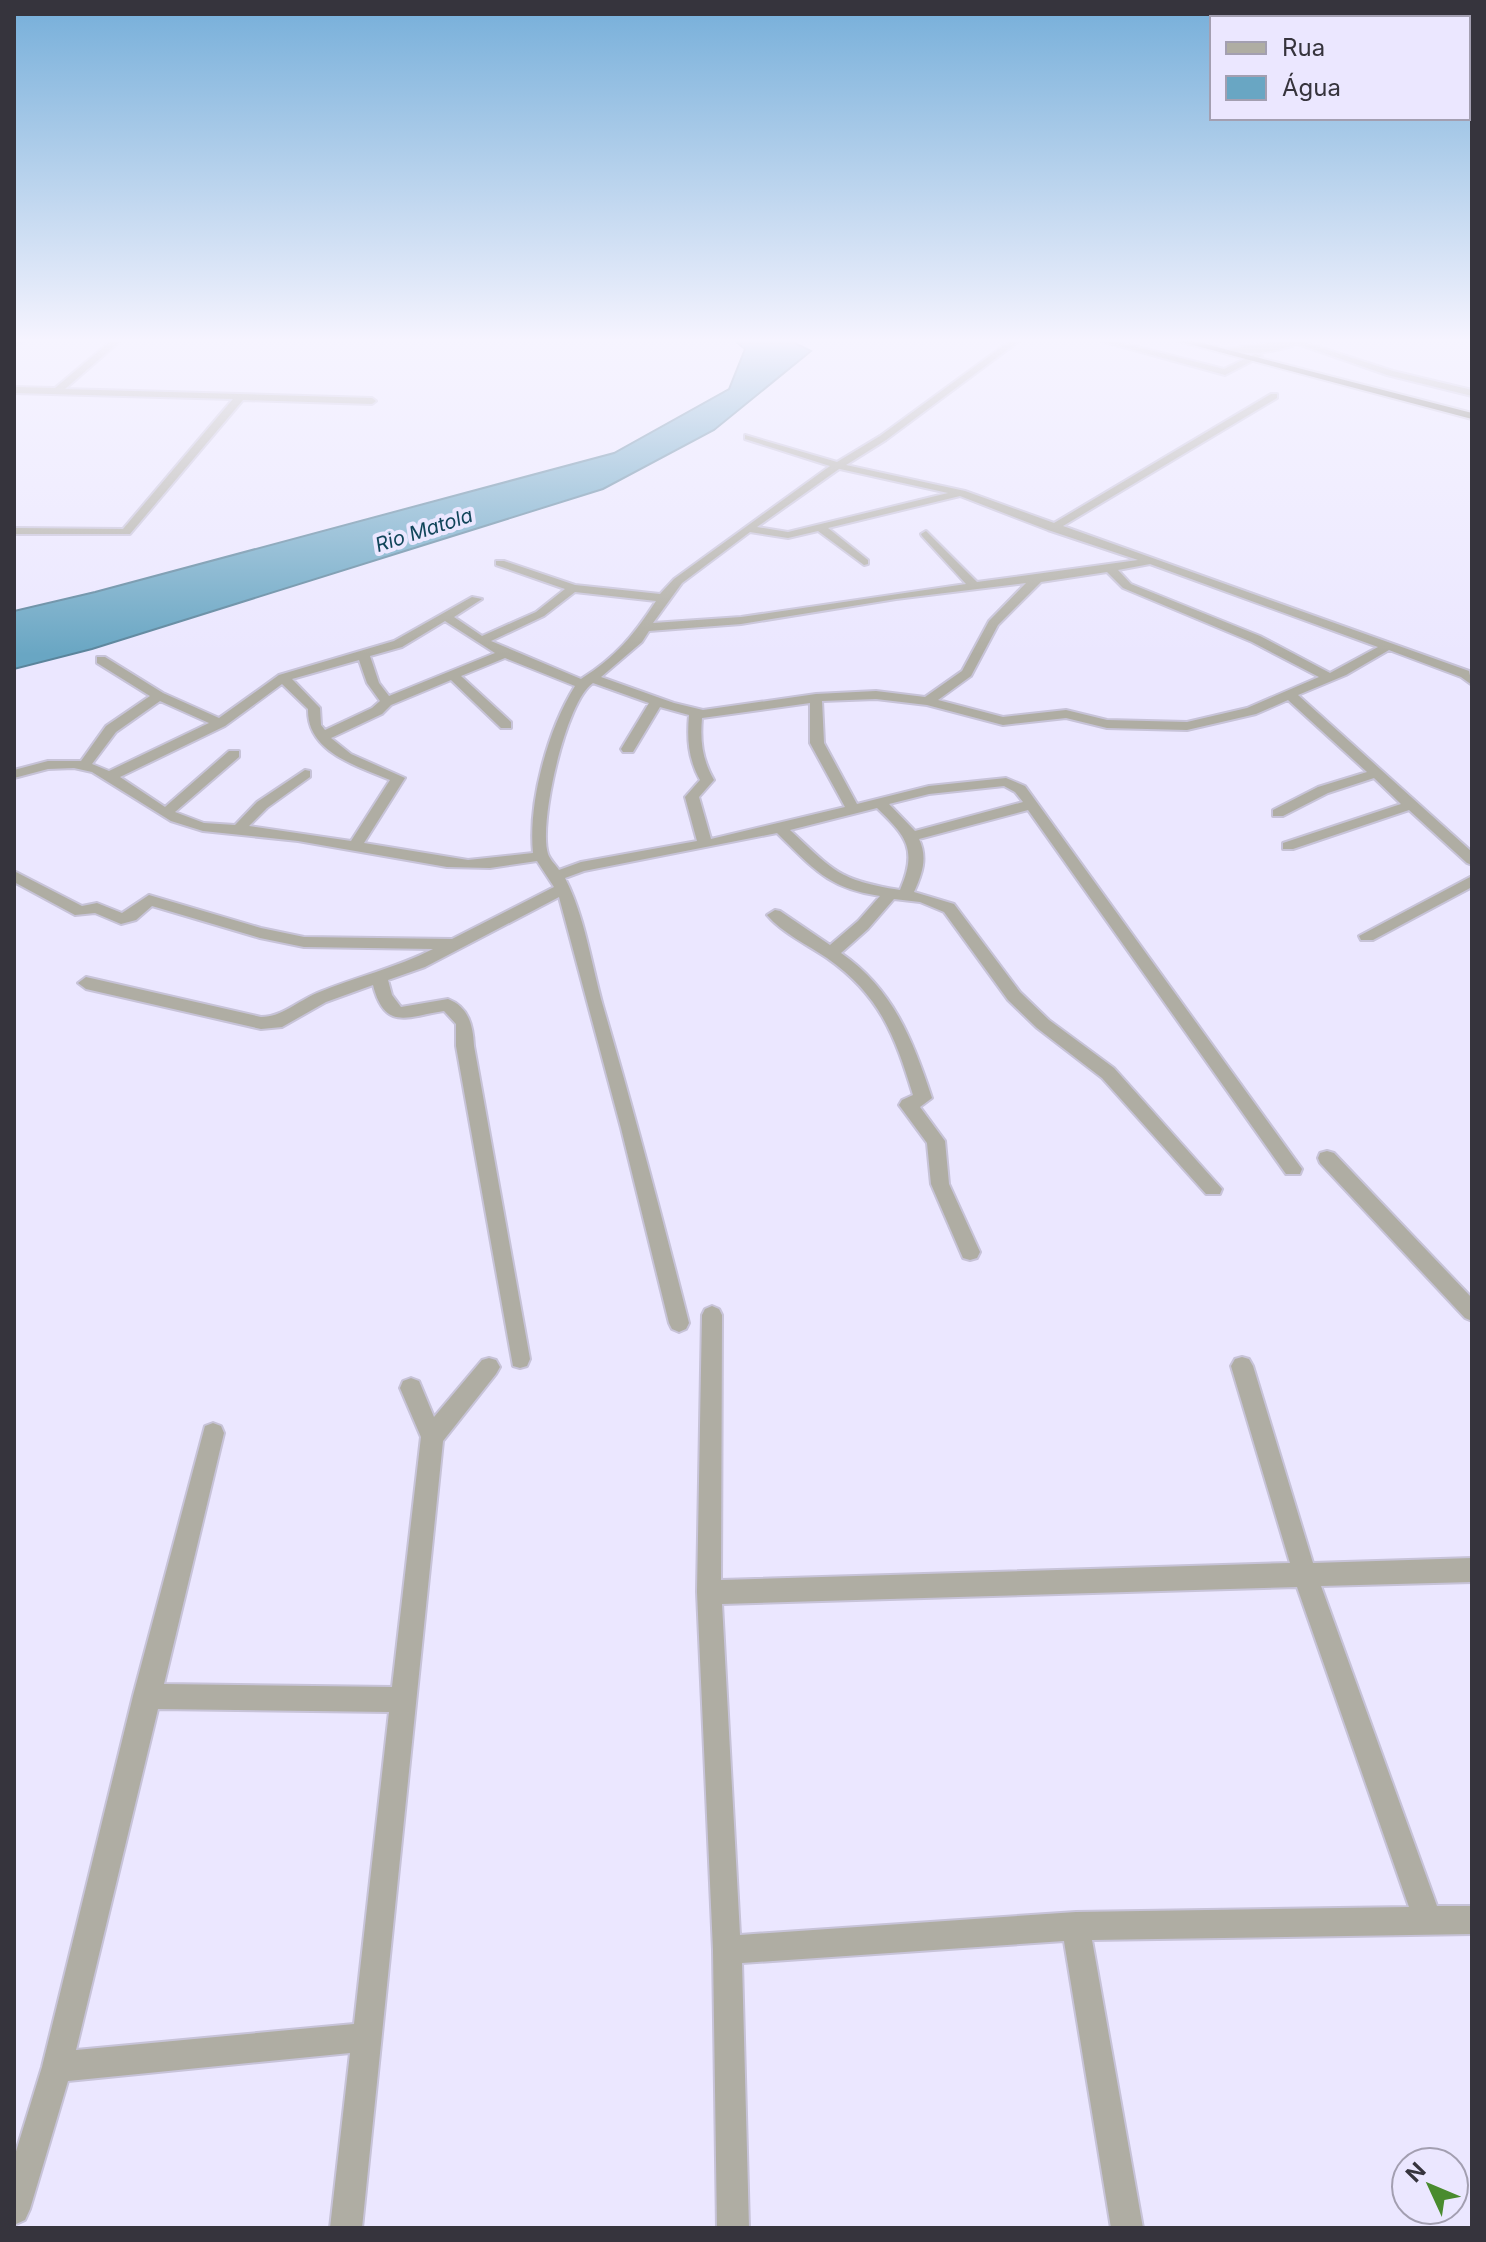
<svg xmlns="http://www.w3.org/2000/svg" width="1486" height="2242" font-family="Inter,sans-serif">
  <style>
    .water { fill: #69a6c3; stroke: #5a849b; stroke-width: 2 }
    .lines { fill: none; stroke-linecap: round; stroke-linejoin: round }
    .minor-casing { stroke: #c7c3d8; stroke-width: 4 }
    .tertiary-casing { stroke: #c7c3d8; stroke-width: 4 }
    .trunk-casing { stroke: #c7c3d8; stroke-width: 4 }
    .minor { fill: #afada3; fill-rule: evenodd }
    .tertiary { fill: #afada3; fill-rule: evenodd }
    .trunk { fill: #74715e; fill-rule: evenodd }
    .labels { text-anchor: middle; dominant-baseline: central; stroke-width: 8; stroke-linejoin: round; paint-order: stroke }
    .far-water-label { font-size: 20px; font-style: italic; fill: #11455a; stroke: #ebe7ff }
  </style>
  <rect width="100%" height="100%" fill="#ebe7ff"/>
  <polygon class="water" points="735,341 791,341 811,351 714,430 603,489 92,649 14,669 14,611 95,592 614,453 729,389 745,349"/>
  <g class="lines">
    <g class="minor-casing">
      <g id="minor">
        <polygon points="14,341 22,341 14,346"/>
        <polygon points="111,341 120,341 65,389 372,398 376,401 372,404 243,400 130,534 14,534 14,528 123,529 233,399 14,393 14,387 55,388"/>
        <path d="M 1010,341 L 1019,341 L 886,440 L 846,465 L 965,491 L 1054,523 L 1271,394 L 1277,394 L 1277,398 L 1063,526 L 1469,671 L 1472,685 L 1461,677 L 1389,650 L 1346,675 L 1298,695 L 1472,852 L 1472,865 L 1467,863 L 1409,810 L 1293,849 L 1283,849 L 1283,843 L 1401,804 L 1374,778 L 1328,793 L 1283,816 L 1273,816 L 1273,810 L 1318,787 L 1367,772 L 1288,700 L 1256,714 L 1187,730 L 1107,728 L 1066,718 L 1003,725 L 927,705 L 876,699 L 822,701 L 824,743 L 857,804 L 929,786 L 1006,778 L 1025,786 L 1302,1169 L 1300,1174 L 1286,1174 L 1028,810 L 919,839 C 928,858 922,874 914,892 L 954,904 L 1020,992 L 1049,1020 L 1114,1068 L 1222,1189 L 1220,1194 L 1206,1194 L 1102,1078 L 1037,1028 L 1008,1000 L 944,912 L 920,902 L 894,899 L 868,929 L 841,953 C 893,989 913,1040 932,1098 L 920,1107 L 945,1141 L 949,1184 L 980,1252 L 977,1258 L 970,1260 L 963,1258 L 931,1184 L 927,1143 L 899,1105 L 902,1100 L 913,1095 C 895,1036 880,995 827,958 C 808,945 782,933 767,915 L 775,910 L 780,911 L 830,945 L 858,921 L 880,896 C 827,888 813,868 777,833 L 584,871 L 565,878 C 585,917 591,963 603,1006 C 634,1111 662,1217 689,1323 L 686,1329 L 679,1332 L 672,1329 L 669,1323 L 621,1128 L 559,897 L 425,967 L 388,980 L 392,995 L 401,1007 L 448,999 C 469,1007 473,1026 474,1046 L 530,1359 L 527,1366 L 520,1368 L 513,1366 L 456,1046 L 456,1024 L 444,1011 C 408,1016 385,1032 373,985 L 326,1002 L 282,1027 L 261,1029 L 86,989 L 78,983 L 86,977 L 261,1017 C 282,1017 298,1001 317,993 C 355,977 396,968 433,949 L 304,947 L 260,938 L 152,906 L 136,920 L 121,924 L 95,913 L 75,915 L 14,882 L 14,871 L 82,906 L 97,903 L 122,913 L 149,895 L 261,928 L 304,937 L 452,939 L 554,887 L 537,861 L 490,868 L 447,867 L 298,841 L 203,831 L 171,821 L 92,772 L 74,768 L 48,769 L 14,778 L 14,770 L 48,761 L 81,761 L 106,726 L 150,696 L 97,663 L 97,657 L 105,657 L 163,693 L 219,718 L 279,675 L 394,641 L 472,597 L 482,599 L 454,617 L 482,636 L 536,612 L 565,589 L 496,565 L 496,561 L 504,561 L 575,585 L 660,594 L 674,579 L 830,466 L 745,439 L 745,435 L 837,462 L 880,436 ZM 839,469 L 840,469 L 948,493 L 788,532 L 757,527 ZM 960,496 L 1048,530 L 1138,560 L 977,582 L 926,531 L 921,534 L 922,536 L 966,584 L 741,617 L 653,623 L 682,583 L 750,532 L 788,538 L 818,531 L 864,565 L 868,564 L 868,560 L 828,528 ZM 1150,564 L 1378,647 L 1330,673 L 1260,636 L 1131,584 L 1118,570 ZM 1107,572 L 1123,588 L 1252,642 L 1319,677 L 1247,708 L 1187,722 L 1107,720 L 1066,710 L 1003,717 L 938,700 L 971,676 L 998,625 L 1041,582 ZM 1026,583 L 989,621 L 962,671 L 925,697 L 876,691 L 816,694 L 703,710 L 674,703 L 601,677 L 642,642 L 649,631 L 741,624 L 896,599 ZM 575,592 L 656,601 C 634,635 616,657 581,679 L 491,641 L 544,616 ZM 445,621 L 495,653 L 389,696 L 379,683 L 370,656 L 402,647 ZM 505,658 L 575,686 C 548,729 528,802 533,853 L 468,860 L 364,843 L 405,778 L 351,754 L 331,738 L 382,714 L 391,705 L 451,680 L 501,728 L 511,728 L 511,722 L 461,676 ZM 359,660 L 367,683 L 380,701 L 372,708 L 325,730 L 321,725 L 320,708 L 292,679 ZM 593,683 L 649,703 L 621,749 L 623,752 L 633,752 L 660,707 L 689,715 C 687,739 688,758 700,780 L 685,797 L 697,841 L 581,862 L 559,870 C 556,865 550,860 548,854 C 538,824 566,700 593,683 ZM 282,684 L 308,709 C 307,752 355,765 390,780 L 351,841 L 249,826 L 267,808 L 310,777 L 310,771 L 305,770 L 257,802 L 235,825 L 204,823 L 175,812 L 239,757 L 239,751 L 229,751 L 165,807 L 120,777 L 225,726 ZM 160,701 L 209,723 L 109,771 L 92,764 L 116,732 ZM 810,703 L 810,743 L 845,807 L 711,839 L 699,797 L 714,780 C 702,759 700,741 702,718 ZM 1004,786 L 1015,792 L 1023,802 L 915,831 L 889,804 L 929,794 ZM 877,808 C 906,836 918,849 900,890 C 838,880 834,871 790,830 Z"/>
        <polygon points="1101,341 1114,341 1224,369 1255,354 1262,356 1225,375"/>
        <polygon points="1300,341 1393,371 1472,390 1472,396 1387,375 1292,342"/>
        <polygon points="1472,876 1472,887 1373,940 1361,940 1359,936"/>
        <polygon points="1327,1151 1334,1153 1472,1298 1472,1321 1465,1318 1320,1163 1318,1158 1320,1153"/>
        <path d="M 712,1306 L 719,1309 L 722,1315 L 721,1580 L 1290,1563 L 1231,1366 L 1235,1359 L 1242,1357 L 1249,1359 L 1253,1366 L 1313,1563 L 1472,1558 L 1472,1582 L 1321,1586 L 1437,1906 L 1472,1906 L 1472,1934 L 1092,1940 L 1143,2228 L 1111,2228 L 1064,1941 L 742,1963 L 749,2228 L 717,2228 L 713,1950 L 697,1592 L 702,1315 L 705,1309 ZM 1297,1587 L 1409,1907 L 1076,1912 L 740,1935 L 722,1604 Z"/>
        <path d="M 489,1358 L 496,1360 L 500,1367 L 496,1374 L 443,1441 L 362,2228 L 330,2228 L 350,2053 L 68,2081 L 30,2209 L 25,2220 L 14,2225 L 14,2158 L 42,2067 L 133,1696 L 205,1426 L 213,1423 L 221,1426 L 224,1433 L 164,1684 L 392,1687 L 421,1437 L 400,1388 L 403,1381 L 411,1378 L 419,1381 L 434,1417 L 482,1360 ZM 158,1709 L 389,1712 L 354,2024 L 76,2050 Z"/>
      </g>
    </g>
    <g class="tertiary-casing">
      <path id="tertiary" d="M 1284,341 L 1303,341 C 1287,350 1244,358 1228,349 Z"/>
    </g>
    <g class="trunk-casing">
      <polygon id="trunk" points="1178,341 1194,341 1472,413 1472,419"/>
    </g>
    <use href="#minor" class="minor"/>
    <use href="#tertiary" class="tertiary"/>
    <use href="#trunk" class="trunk"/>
  </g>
  <linearGradient id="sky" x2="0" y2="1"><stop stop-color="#75aed9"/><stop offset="0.52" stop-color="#f6f4ff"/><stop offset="1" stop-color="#f6f4ff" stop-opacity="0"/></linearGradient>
  <rect width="1486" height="655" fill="url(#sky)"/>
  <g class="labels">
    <g class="far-water-label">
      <text transform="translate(424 530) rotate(-18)">Rio Matola</text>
    </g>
  </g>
  <rect width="1486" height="2242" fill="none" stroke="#36343d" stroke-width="32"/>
  <rect x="1210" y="16" width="260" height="104" fill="#ebe7ff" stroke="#a39fb1" stroke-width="2"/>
  <rect x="1226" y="42" width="40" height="12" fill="#afada3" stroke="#a39fb1" stroke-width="2"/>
  <text x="1282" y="56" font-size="24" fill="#36343d">Rua</text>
  <rect x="1226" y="76" width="40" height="24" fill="#69a6c3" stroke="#a39fb1" stroke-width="2"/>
  <text x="1282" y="96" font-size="24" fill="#36343d">Água</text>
  <g transform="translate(1430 2186) rotate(314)"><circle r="38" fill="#ebe7ff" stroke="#a39fb1" stroke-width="2"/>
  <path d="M0-6L14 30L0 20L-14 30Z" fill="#498b2e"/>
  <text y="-12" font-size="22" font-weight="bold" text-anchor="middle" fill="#36343d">N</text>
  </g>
</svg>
